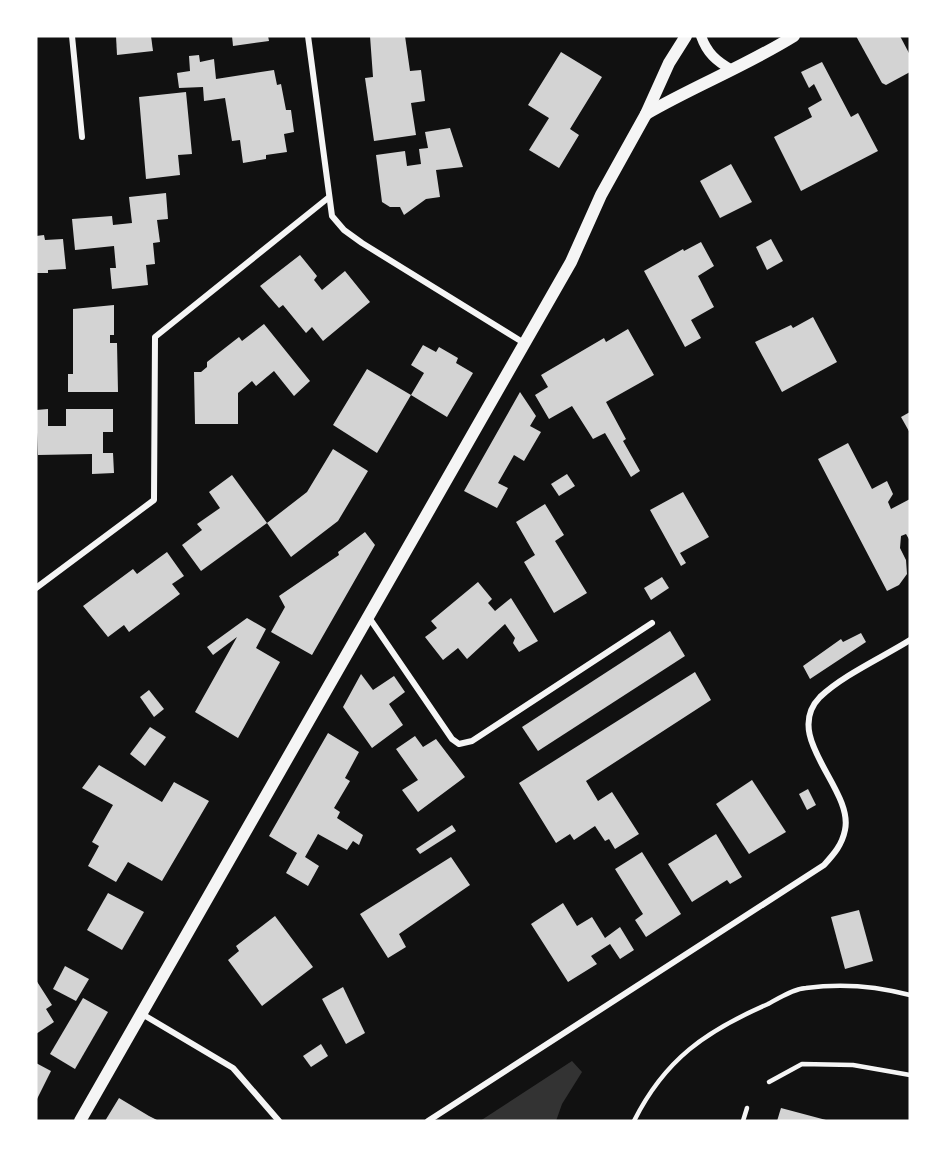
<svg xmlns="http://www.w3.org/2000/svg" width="946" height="1157" font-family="'Playfair Display',serif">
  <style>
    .water { fill: #333 }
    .building { fill: #d3d3d3 }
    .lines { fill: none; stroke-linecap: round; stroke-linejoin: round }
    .service { stroke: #f5f5f5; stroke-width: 4.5 }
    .minor { stroke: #f5f5f5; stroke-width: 6 }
    .tertiary { stroke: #f5f5f5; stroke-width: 10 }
    .secondary { stroke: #f5f5f5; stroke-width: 12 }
  </style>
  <rect width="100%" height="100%" fill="#111"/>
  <polygon class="water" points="572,1061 582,1072 562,1104 556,1121 480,1121"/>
  <g class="building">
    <polygon points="116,36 151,36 153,51 117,55"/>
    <polygon points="232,36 268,36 269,41 233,46"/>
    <polygon points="370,36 405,36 410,71 421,70 425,101 411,103 416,135 374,141 365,78 373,77"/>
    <polygon points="856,36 900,36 910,55 910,72 886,85 882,83"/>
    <polygon points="561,52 602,77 570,129 579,135 559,168 529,150 549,118 528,105"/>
    <polygon points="199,55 200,62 214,59 216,79 274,70 277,85 281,84 286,110 291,110 294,132 284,134 287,152 266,155 266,159 243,163 240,140 232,141 225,98 204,101 203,87 179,88 177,73 190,71 189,56"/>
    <polygon points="822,62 851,117 858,113 878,151 801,191 774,137 812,117 808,108 822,100 814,84 809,88 801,72"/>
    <polygon points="186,92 192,154 178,155 180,175 146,179 139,97"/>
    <polygon points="450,128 463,167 436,170 440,197 426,199 404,215 400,207 390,207 382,202 376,155 405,151 407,166 421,164 419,149 428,148 425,132"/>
    <polygon points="731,164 752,202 720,218 700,181"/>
    <polygon points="166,193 168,219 157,220 160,242 153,243 155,264 146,265 148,285 112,289 110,268 116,268 114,246 75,250 72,219 112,216 113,225 132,223 129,197"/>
    <polygon points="44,235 45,240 63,239 66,269 48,270 48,273 36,273 36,236"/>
    <polygon points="771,239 783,261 767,270 756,247"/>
    <polygon points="701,242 714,266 698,276 714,307 691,320 701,338 685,347 644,271 683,249 684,251"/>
    <polygon points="300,255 317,276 314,280 322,290 345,271 370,302 323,341 312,327 306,333 283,305 279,308 260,286"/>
    <polygon points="114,305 114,335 110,335 110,343 117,343 118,392 68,392 68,374 73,374 73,309"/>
    <polygon points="813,317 837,362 782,392 755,342 791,325 793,328"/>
    <polygon points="264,324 310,381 294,396 274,371 256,386 252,381 238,393 238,424 195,424 194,372 201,372 207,367 207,362 239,337 242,341"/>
    <polygon points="628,329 654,375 606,402 626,439 623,441 640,471 631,477 605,433 593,439 572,406 549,419 535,395 548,387 541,375 604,338 606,342"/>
    <polygon points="423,345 436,352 439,347 458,358 456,363 473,373 447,417 411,395 377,453 333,425 367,369 411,395 424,373 411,365"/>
    <polygon points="520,392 536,416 530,426 541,432 524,461 514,455 498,483 508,488 497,508 464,491"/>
    <polygon points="48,409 48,426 66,426 66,409 113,409 113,432 103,432 103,453 113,453 114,473 92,474 92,454 38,455 36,410"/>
    <polygon points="910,412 910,433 901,417"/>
    <polygon points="848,443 872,489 887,481 893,494 888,502 891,509 910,499 910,541 906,534 901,536 900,548 906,560 907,574 899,585 887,591 818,459"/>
    <polygon points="333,449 368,471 338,521 291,557 267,523 201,571 182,545 202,530 197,524 220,508 209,492 232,475 267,523 307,492"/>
    <polygon points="567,474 575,486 559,496 551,484"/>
    <polygon points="683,492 709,537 680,553 686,563 681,566 650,510"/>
    <polygon points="545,504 564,535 555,541 587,593 554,613 524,562 535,555 516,522"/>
    <polygon points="365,532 375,545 312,655 271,632 285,607 279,596 339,555 338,552"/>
    <polygon points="167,552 184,576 172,584 180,594 129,632 124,625 108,637 83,606 133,569 137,574"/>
    <polygon points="662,577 669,588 651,600 644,588"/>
    <polygon points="478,582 492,599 488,603 495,611 511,598 538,641 519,652 513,643 515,638 505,624 467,659 458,648 443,660 425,637 437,628 431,621"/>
    <polygon points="247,618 266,629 256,648 280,662 238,738 195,712 237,637 213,655 207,647"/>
    <polygon points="670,631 685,656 538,751 522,727"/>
    <polygon points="861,633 866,642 810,679 803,666 841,639 843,642"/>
    <polygon points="695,672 711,700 586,781 598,801 612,792 639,834 615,849 609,839 605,841 595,826 574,840 570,834 556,843 519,783"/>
    <polygon points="361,674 373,690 394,676 405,692 389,704 403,725 372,748 343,707"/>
    <polygon points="149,690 164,709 154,717 140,697"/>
    <polygon points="150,727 166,737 145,766 130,754"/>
    <polygon points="328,733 359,752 345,778 350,781 334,808 340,812 337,818 363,835 359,845 353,841 347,850 318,834 305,857 319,866 308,886 286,873 297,853 269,836"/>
    <polygon points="415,736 423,747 436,739 465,777 418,812 402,790 418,780 396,749"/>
    <polygon points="99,765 162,802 174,782 209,801 162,881 128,862 116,882 88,866 99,846 92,842 113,805 82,788"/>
    <polygon points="752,780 786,832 749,854 716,804"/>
    <polygon points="808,789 816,805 807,810 799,794"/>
    <polygon points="452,825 456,831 420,854 416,849"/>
    <polygon points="716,834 742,877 730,884 727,880 692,902 668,864"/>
    <polygon points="642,852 681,914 646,937 635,920 643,914 615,869"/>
    <polygon points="451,857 470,885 399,934 406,947 388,958 360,914"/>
    <polygon points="108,893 144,912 122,950 87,930"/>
    <polygon points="563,903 577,926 592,917 605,938 620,927 634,950 620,959 610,944 591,956 597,964 568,982 531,924"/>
    <polygon points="859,910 873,961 845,969 831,917"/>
    <polygon points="275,916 313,967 262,1006 228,960 239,951 236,946"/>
    <polygon points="65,966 89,979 76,1001 53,989"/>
    <polygon points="36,980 52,1005 46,1009 54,1022 36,1034"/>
    <polygon points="343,987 365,1033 346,1044 322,999"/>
    <polygon points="83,998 108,1012 75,1069 50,1054"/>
    <polygon points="321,1044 328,1056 311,1067 303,1056"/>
    <polygon points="36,1063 51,1071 36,1101"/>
    <polygon points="119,1098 149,1116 159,1121 105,1121"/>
    <polygon points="781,1108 826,1120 825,1121 777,1121"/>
  </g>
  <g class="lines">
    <g class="service">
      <polyline points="769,1082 802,1064 853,1065 910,1075"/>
      <path d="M 634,1121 C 665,1059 706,1031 768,1004 C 779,998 793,989 806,988 C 842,983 876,986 910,995"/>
      <polyline points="743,1121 747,1108"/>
    </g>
    <g class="minor">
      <polyline points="72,36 82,137"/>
      <polyline points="308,36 332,216 344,230 362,243 524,343"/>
      <polyline points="36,588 154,500 155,337 328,198"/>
      <polyline points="370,619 452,739 459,744 472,741 652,623"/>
      <polyline points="142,1014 233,1068 279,1121"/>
      <path d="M 428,1121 L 824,865 C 834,854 842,845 845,830 C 854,789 781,737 820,697 C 843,675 883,657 910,640"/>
    </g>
    <path class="tertiary" d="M 701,36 C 707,53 716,61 732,70"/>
    <g class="secondary">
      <path d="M 646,114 C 694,86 746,66 794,36"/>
      <polyline points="80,1121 571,262 601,195 646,114 669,63 686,36"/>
    </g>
  </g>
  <rect width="946" height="1157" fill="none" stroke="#ffffff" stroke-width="75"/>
</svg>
